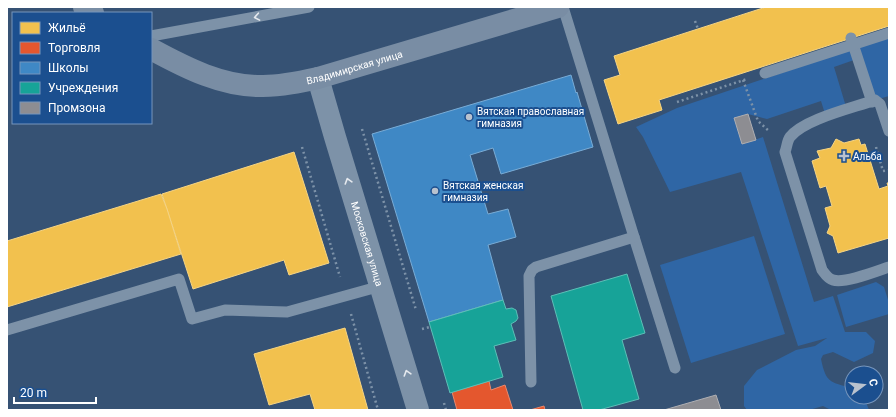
<svg xmlns="http://www.w3.org/2000/svg" width="896" height="417" font-family="Roboto,sans-serif">
  <style>
    .green { fill: #2f66a5 }
    .homes { fill: #f2c14e; stroke: #f6d483 }
    .shops { fill: #e4572e; stroke: #ec896d }
    .schools { fill: #3f88c5; stroke: #79acd6 }
    .public { fill: #17a398; stroke: #5dbfb7 }
    .industry { fill: #8d8d92; stroke: #afafb3 }
    .lines { fill: none; stroke-linecap: round; stroke-linejoin: round }
    .path { stroke: #7d92a8; stroke-width: 2.5; stroke-dasharray: 2 3; stroke-linecap: butt }
    .service { stroke: #7d92a8; stroke-width: 11 }
    .minor { stroke: #7d92a8; stroke-width: 22 }
    .secondary { stroke: #798da4; stroke-width: 22 }
    .oneway { stroke: #e5e9ee }
    .poi-dot { fill: #b9c2ce; stroke: #1b4f8f; stroke-width: 1.5 }
    .labels { text-anchor: middle; dominant-baseline: central; stroke-width: 4; stroke-linejoin: round; paint-order: stroke }
    .street-label { font-size: 10px; fill: #fff; stroke: #1b4f8f }
    .poi-label { font-size: 10px; fill: #fff; stroke: #1b4f8f; text-anchor: start }
  </style>
  <rect width="100%" height="100%" fill="#365274"/>
  <g class="green">
    <polygon points="889,33 889,96 875,100 857,43"/>
    <path d="M 850,50 L 854,60 L 834,67 L 847,110 L 826,117 L 821,101 L 767,119 L 748,114 L 735,118 L 743,144 L 763,137 L 814,302 L 833,296 L 845,332 L 866,332 L 875,341 L 873,353 L 854,362 L 833,352 L 823,355 L 821,359 C 826,383 830,382 852,388 L 852,397 L 864,397 L 869,410 L 831,410 L 823,406 L 809,410 L 747,410 L 744,406 L 744,386 L 757,370 L 796,350 L 815,346 L 827,338 L 798,346 L 741,172 L 670,192 L 643,137 L 636,127 L 677,108 Z"/>
    <polygon points="754,236 785,334 691,363 660,265"/>
    <polygon points="876,282 884,287 889,303 889,314 846,327 837,295"/>
  </g>
  <g class="homes">
    <polygon points="766,7 889,7 889,26 659,100 662,110 618,124 604,80 620,75 614,56"/>
    <polygon points="836,139 844,143 859,139 861,145 865,144 879,189 888,186 887,183 889,183 889,238 838,253 833,236 827,233 830,226 825,208 832,206 826,186 820,188 812,161 820,158 817,151 831,148"/>
    <polygon points="294,152 329,263 289,275 284,260 193,289 162,194"/>
    <polygon points="161,194 167,209 181,254 7,307 7,241"/>
    <polygon points="345,328 368,410 315,410 310,394 269,405 254,354"/>
  </g>
  <g class="shops">
    <polygon points="489,381 491,390 505,385 513,410 457,410 452,392"/>
    <polygon points="544,406 545,410 530,410"/>
  </g>
  <polygon class="schools" points="571,75 576,93 577,92 593,147 501,174 493,148 470,155 488,214 508,209 516,237 488,245 503,300 429,322 372,134"/>
  <g class="public">
    <polygon points="627,274 645,333 622,340 639,399 599,410 583,410 551,296"/>
    <polygon points="503,300 506,309 512,308 516,310 518,318 516,321 511,324 516,340 494,346 503,377 450,393 429,322"/>
  </g>
  <g class="industry">
    <polygon points="748,114 756,140 742,144 734,118"/>
    <polygon points="716,395 721,410 664,410"/>
  </g>
  <g class="lines">
    <g class="path">
      <polyline points="695,21 698,29"/>
      <polyline points="743,80 758,121 770,132"/>
      <polyline points="677,102 747,79"/>
      <polyline points="362,129 416,310"/>
      <polyline points="302,147 340,277"/>
      <polyline points="876,147 883,171 889,170"/>
      <polyline points="351,314 378,410"/>
      <polyline points="422,329 430,327"/>
      <polyline points="444,403 446,410"/>
    </g>
    <g class="service">
      <polyline points="151,36 309,7"/>
      <polyline points="851,38 872,102"/>
      <polyline points="765,73 889,33"/>
      <path d="M 889,131 L 880,104 L 875,100 C 853,108 804,119 790,137 C 787,141 787,147 785,152 L 822,270 C 825,274 828,279 833,280 C 844,284 877,271 889,267"/>
      <polyline points="634,237 675,368"/>
      <polyline points="7,330 179,279 192,319 225,310 287,312 381,286"/>
      <polyline points="531,382 529,276 532,270 536,267 634,237 563,7"/>
    </g>
    <path class="minor" id="s1" d="M 318,78 L 335,137 L 418,410"/>
    <g class="secondary">
      <polyline points="84,7 93,13"/>
      <path id="s2" d="M 151,49 C 186,68 223,87 263,86 C 282,86 300,82 318,78 L 558,7"/>
    </g>
  </g>
  <defs><path id="oneway-chevron" d="M-2-3.5L2.5 0L-2 3.5" fill="none" stroke-width="1.6" stroke-linecap="round" stroke-linejoin="round"/></defs>
  <g class="oneway">
    <use href="#oneway-chevron" transform="translate(257 17) rotate(170)"/>
    <use href="#oneway-chevron" transform="translate(348 181) rotate(-107)"/>
    <use href="#oneway-chevron" transform="translate(407 373) rotate(-107)"/>
  </g>
  <g class="poi-dot">
    <circle cx="469" cy="117" r="4"/>
    <path d="M842 150h4v4h4v4h-4v4h-4v-4h-4v-4h4z"/>
    <circle cx="435" cy="191" r="4"/>
  </g>
  <g class="labels">
    <g class="street-label">
      <text stroke="none"><textPath href="#s2" startOffset="213">Владимирская улица</textPath></text>
      <text stroke="none"><textPath href="#s1" startOffset="173">Московская улица</textPath></text>
    </g>
    <g class="poi-label">
      <text x="477" y="111">Вятская православная<tspan x="477" dy="12">гимназия</tspan></text>
      <text x="853" y="156">Альба</text>
      <text x="443" y="185">Вятская женская<tspan x="443" dy="12">гимназия</tspan></text>
    </g>
  </g>
  <rect width="896" height="417" fill="none" stroke="#ffffff" stroke-width="16"/>
  <rect x="12" y="12" width="140" height="112" fill="#1b4f8f" stroke="#7695bc"/>
  <rect x="20" y="22" width="20" height="12" fill="#f2c14e" stroke="#7695bc"/>
  <text x="48" y="32" font-size="12" fill="#ffffff">Жильё</text>
  <rect x="20" y="42" width="20" height="12" fill="#e4572e" stroke="#7695bc"/>
  <text x="48" y="52" font-size="12" fill="#ffffff">Торговля</text>
  <rect x="20" y="62" width="20" height="12" fill="#3f88c5" stroke="#7695bc"/>
  <text x="48" y="72" font-size="12" fill="#ffffff">Школы</text>
  <rect x="20" y="82" width="20" height="12" fill="#17a398" stroke="#7695bc"/>
  <text x="48" y="92" font-size="12" fill="#ffffff">Учреждения</text>
  <rect x="20" y="102" width="20" height="12" fill="#8d8d92" stroke="#7695bc"/>
  <text x="48" y="112" font-size="12" fill="#ffffff">Промзона</text>
  <g transform="translate(864 385) rotate(75)"><circle r="19" fill="#1b4f8f" stroke="#7695bc"/>
  <path d="M0-3L7 15L0 10L-7 15Z" fill="#b9c2ce"/>
  <text y="-6" font-size="11" font-weight="bold" text-anchor="middle" fill="#ffffff">С</text>
  </g>
  <path d="M14 397v6h82v-6" fill="none" stroke="#ffffff" stroke-width="2"/>
  <text x="20" y="397" font-size="12" fill="#ffffff" stroke="#1b4f8f" stroke-width="3" paint-order="stroke">20 m</text>
</svg>
